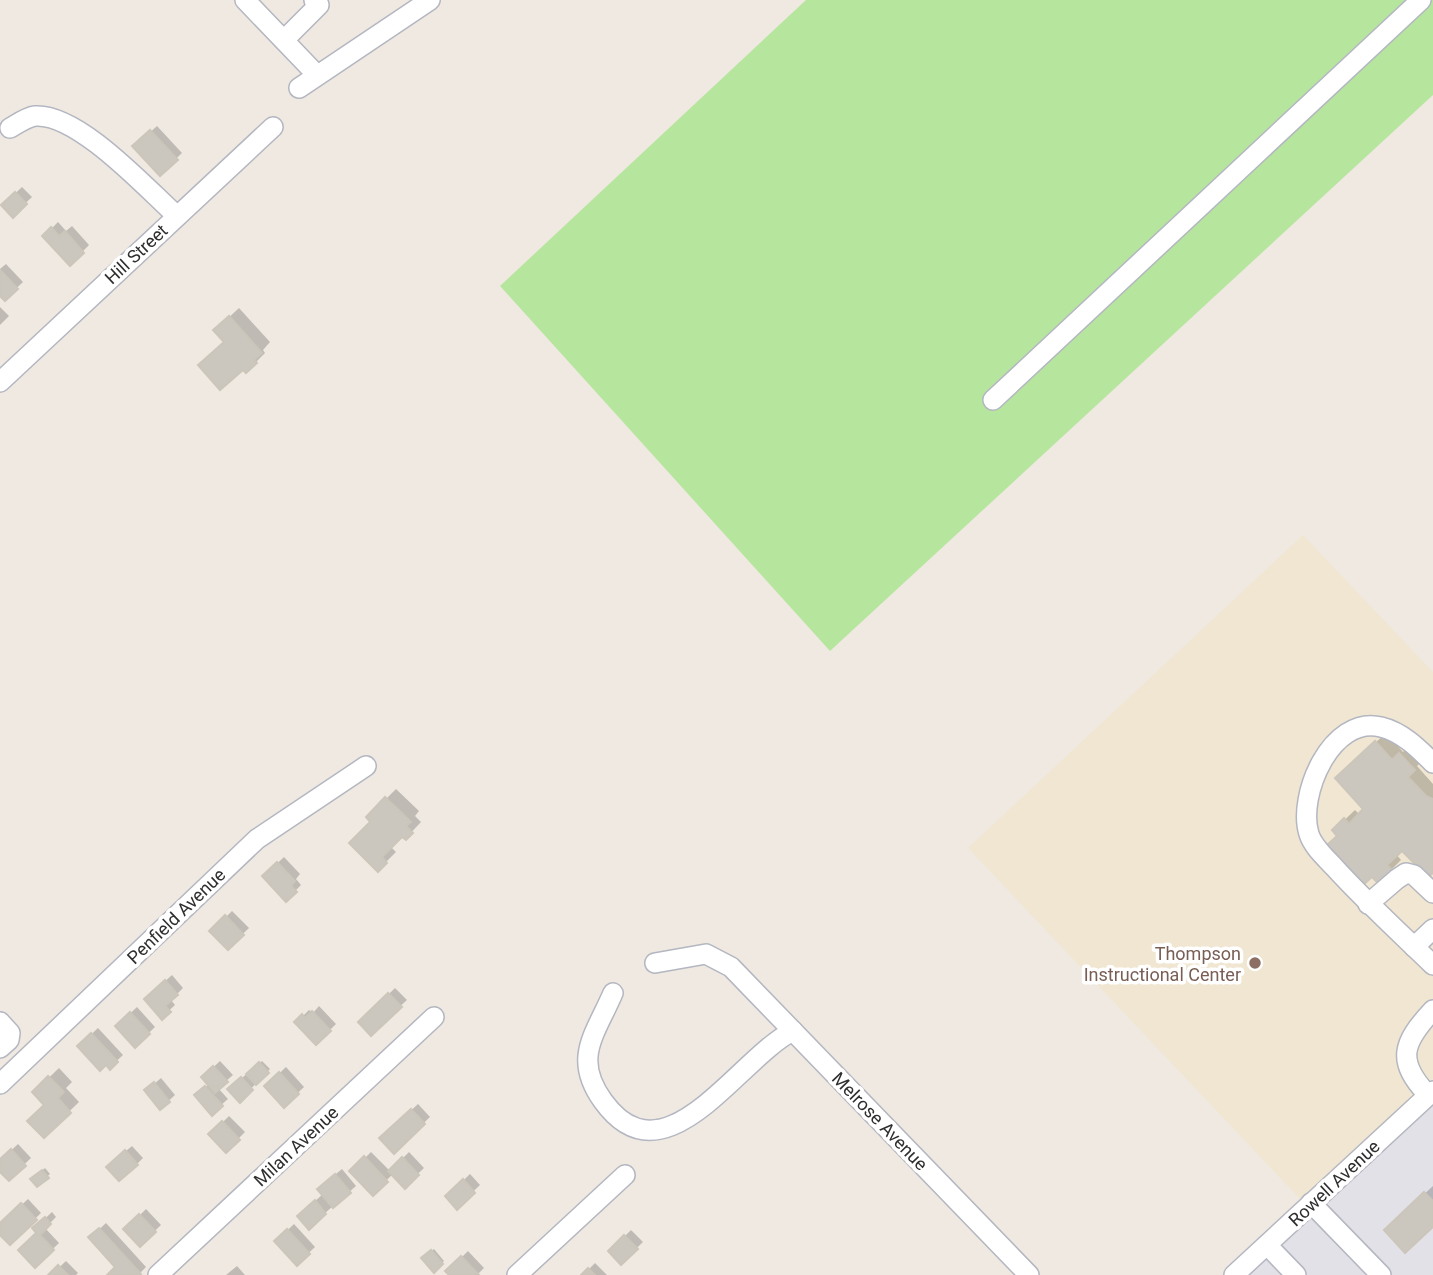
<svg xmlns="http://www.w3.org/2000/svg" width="1433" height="1275" font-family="Roboto,sans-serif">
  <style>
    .industrial { fill: #e3e1e8 }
    .education { fill: #f0e6d1 }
    .green { fill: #b6e59e }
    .shadow { fill: #0003 }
    .building { fill: #cbc7bf; stroke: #cbc5ba; stroke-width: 2 }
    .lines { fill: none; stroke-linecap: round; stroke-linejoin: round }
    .minor-casing { stroke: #b4b7c1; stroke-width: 22 }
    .minor { stroke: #fff; stroke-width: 19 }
    .education-dot { fill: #8d6e63; stroke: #fff; stroke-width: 2.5 }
    .labels { text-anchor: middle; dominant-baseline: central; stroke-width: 7; stroke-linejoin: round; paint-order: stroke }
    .street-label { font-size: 18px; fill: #2e2e2e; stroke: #fff }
    .education-label { font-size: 18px; fill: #785e54; stroke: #fff; text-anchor: end }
  </style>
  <rect width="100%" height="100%" fill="#efe9e1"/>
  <polygon class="industrial" points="1433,1095 1433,1275 1240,1275"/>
  <polygon class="education" points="1303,535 1433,672 1433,1078 1302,1201 968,848"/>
  <polygon class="green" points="806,0 1433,0 1433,95 830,651 500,286"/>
  <g class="shadow">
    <polygon points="157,126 182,153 161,173 135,146"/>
    <polygon points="22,187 32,197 13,215 3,205"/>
    <polygon points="58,222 66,231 72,226 89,245 70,264 44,236"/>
    <polygon points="6,264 23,282 5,299 0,293 0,269"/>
    <polygon points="0,307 9,316 0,325"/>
    <polygon points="239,308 270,342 263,350 265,353 256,362 226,342 225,321"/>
    <polygon points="1386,733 1403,752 1410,745 1423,760 1417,766 1433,784 1433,871 1402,849 1396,854 1401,860 1379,882 1334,830 1355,810 1360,815 1365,809 1347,769"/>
    <polygon points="396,789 419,811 415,816 421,822 406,838 402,835 391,847 396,852 378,870 373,822 368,817"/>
    <polygon points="284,857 300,874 296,879 301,885 286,900 264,876"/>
    <polygon points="232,911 249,928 228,948 212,931"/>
    <polygon points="172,975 183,988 171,1000 175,1005 162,1017 152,993"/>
    <polygon points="395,988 407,1000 371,1033 360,1022"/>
    <polygon points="319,1006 336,1024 317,1043 297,1022 309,1010 313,1013"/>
    <polygon points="137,1007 155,1027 135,1046 117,1026"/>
    <polygon points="98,1028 123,1055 110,1067 79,1046"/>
    <polygon points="220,1061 233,1075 218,1088 228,1099 212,1113 197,1096 209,1084 203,1077"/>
    <polygon points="262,1061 270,1069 240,1100 236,1083"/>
    <polygon points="286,1067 304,1087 284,1106 266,1086"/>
    <polygon points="59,1068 72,1082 66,1088 79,1102 44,1136 46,1105 34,1092"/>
    <polygon points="161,1078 175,1095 161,1108 153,1085"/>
    <polygon points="418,1104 430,1117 394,1151 381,1138"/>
    <polygon points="229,1116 245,1132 227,1150 211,1134"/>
    <polygon points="18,1144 31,1158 9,1179 0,1169 0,1161"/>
    <polygon points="132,1146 143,1158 137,1164 114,1161"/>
    <polygon points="371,1152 390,1171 409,1152 424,1168 405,1186 393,1174 373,1193 352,1171"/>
    <polygon points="45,1168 50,1174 37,1185 33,1179"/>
    <polygon points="342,1169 356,1186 309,1227 305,1210 323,1194 325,1183"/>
    <polygon points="470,1174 480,1185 457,1207 447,1196"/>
    <polygon points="1433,1186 1433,1224 1396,1220"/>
    <polygon points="28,1199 41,1213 10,1243 0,1232 0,1225"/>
    <polygon points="146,1209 161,1225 140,1245 126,1229"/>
    <polygon points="52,1212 56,1217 45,1228 59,1243 35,1266 39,1233 35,1228"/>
    <polygon points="106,1223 146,1267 138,1275 109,1275 117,1267 91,1237"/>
    <polygon points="294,1224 315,1247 297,1264 276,1241"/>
    <polygon points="631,1230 643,1242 621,1263 610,1251"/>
    <polygon points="434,1249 444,1261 434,1270 423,1258"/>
    <polygon points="468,1251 484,1268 477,1275 451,1275 448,1271"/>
    <polygon points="66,1261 78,1273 76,1275 51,1275"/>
    <polygon points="595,1263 607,1275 583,1275"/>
    <polygon points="237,1266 245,1275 226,1275"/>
  </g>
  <g class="building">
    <polygon points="150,130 178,160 160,176 132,146"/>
    <polygon points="15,192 27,204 13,218 1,205"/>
    <polygon points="51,227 59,236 65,231 84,253 70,266 42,236"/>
    <polygon points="0,270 18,289 5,301 0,296"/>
    <polygon points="229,316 262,353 254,360 257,363 246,373 243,370 220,390 198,365 224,342 213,330"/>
    <polygon points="1375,741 1392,760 1399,753 1415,770 1408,777 1426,796 1433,799 1433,873 1428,877 1402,851 1387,865 1393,871 1379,884 1372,877 1364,884 1327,845 1337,836 1332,830 1344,818 1349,824 1363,809 1335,778"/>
    <polygon points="385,797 411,822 406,826 413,833 406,840 402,837 382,857 387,863 378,872 349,843 370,822 366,817"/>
    <polygon points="277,862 295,881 291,886 297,892 286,902 262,876"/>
    <polygon points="225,915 244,935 228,950 209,931"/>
    <polygon points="165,980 178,995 165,1006 171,1012 162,1020 144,999"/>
    <polygon points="388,993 402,1007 371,1036 358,1022"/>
    <polygon points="312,1011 331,1031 316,1045 294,1022 302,1014 305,1018"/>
    <polygon points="130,1012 150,1034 135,1048 115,1026"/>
    <polygon points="91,1033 118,1062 110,1070 106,1065 100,1071 77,1046"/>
    <polygon points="259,1062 269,1073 256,1085 246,1074"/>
    <polygon points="213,1066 228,1082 215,1093 201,1077"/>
    <polygon points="279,1072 299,1094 284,1108 264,1086"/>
    <polygon points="48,1076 64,1092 58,1098 71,1113 44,1138 27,1121 44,1105 32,1092"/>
    <polygon points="241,1077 253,1090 240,1103 227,1089"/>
    <polygon points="154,1082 170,1102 160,1110 144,1090"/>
    <polygon points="205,1086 223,1106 212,1116 194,1095"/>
    <polygon points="411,1109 425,1124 394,1154 379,1138"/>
    <polygon points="222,1121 240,1140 226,1153 208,1134"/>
    <polygon points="11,1149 26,1166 9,1181 0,1172 0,1159"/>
    <polygon points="125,1150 138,1165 119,1181 106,1167"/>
    <polygon points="364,1156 388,1182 373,1196 349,1171"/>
    <polygon points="402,1157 419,1175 405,1189 388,1171"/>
    <polygon points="42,1170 49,1178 37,1187 30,1179"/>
    <polygon points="335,1174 351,1193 333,1208 317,1189"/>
    <polygon points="463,1179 475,1193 457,1210 445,1196"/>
    <polygon points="1424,1192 1433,1201 1433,1227 1405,1253 1384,1230"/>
    <polygon points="315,1200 326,1214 309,1230 297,1216"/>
    <polygon points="21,1203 37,1220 10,1245 0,1235 0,1223"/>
    <polygon points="139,1214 156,1232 140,1247 123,1229"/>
    <polygon points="45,1217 51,1224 40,1235 54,1250 35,1268 18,1250 36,1233 32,1228"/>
    <polygon points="99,1228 141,1274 140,1275 107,1275 115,1267 88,1237"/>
    <polygon points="287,1229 310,1254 297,1266 274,1241"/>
    <polygon points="624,1235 638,1249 621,1265 608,1251"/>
    <polygon points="431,1250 443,1264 434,1273 421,1258"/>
    <polygon points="461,1256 479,1275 449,1275 445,1271"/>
    <polygon points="58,1265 68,1275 48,1275"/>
    <polygon points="588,1268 595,1275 581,1275"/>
  </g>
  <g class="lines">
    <g class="minor-casing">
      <g id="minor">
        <polyline points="245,0 317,75"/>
        <polyline points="284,40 319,5 314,0"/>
        <polyline points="299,88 430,0"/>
        <path d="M 10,128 C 17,124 27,117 35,116 C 78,113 146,188 177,216"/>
        <polyline points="0,382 273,127"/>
        <polyline points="993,400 1421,0"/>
        <path d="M 1433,763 C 1418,748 1402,732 1381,727 C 1331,715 1297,796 1309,834 C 1313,847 1326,858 1335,868 C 1366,902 1400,933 1433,965"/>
        <polyline points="1368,904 1397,879 1406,873 1414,875 1433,893"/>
        <polyline points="1414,947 1433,929"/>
        <polyline points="655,963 706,954 731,967 1029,1275"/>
        <path d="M 613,993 C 595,1035 572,1058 603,1101 C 665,1187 738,1058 793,1031"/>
        <polyline points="0,1022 10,1033 9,1040 0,1048"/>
        <polyline points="0,1084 257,839 366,766"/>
        <path d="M 1428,1095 C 1396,1061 1402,1043 1433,1010"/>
        <polyline points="1311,1203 1381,1275"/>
        <polyline points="1267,1245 1296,1275"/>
        <polyline points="158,1275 434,1017"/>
        <polyline points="517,1275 625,1175"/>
        <polyline points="1234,1275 1433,1091"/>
      </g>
    </g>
    <use href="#minor" class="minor"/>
  </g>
  <circle class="education-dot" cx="1255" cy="963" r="7"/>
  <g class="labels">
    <g class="street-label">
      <text transform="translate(136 254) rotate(-43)">Hill Street</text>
      <text transform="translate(176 916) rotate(-44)">Penfield Avenue</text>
      <text transform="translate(880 1121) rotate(46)">Melrose Avenue</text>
      <text transform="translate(296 1146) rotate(-43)">Milan Avenue</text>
      <text transform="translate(1334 1183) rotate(-43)">Rowell Avenue</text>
    </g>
    <g class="education-label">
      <text x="1241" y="953">Thompson<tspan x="1241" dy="21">Instructional Center</tspan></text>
    </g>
  </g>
</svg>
